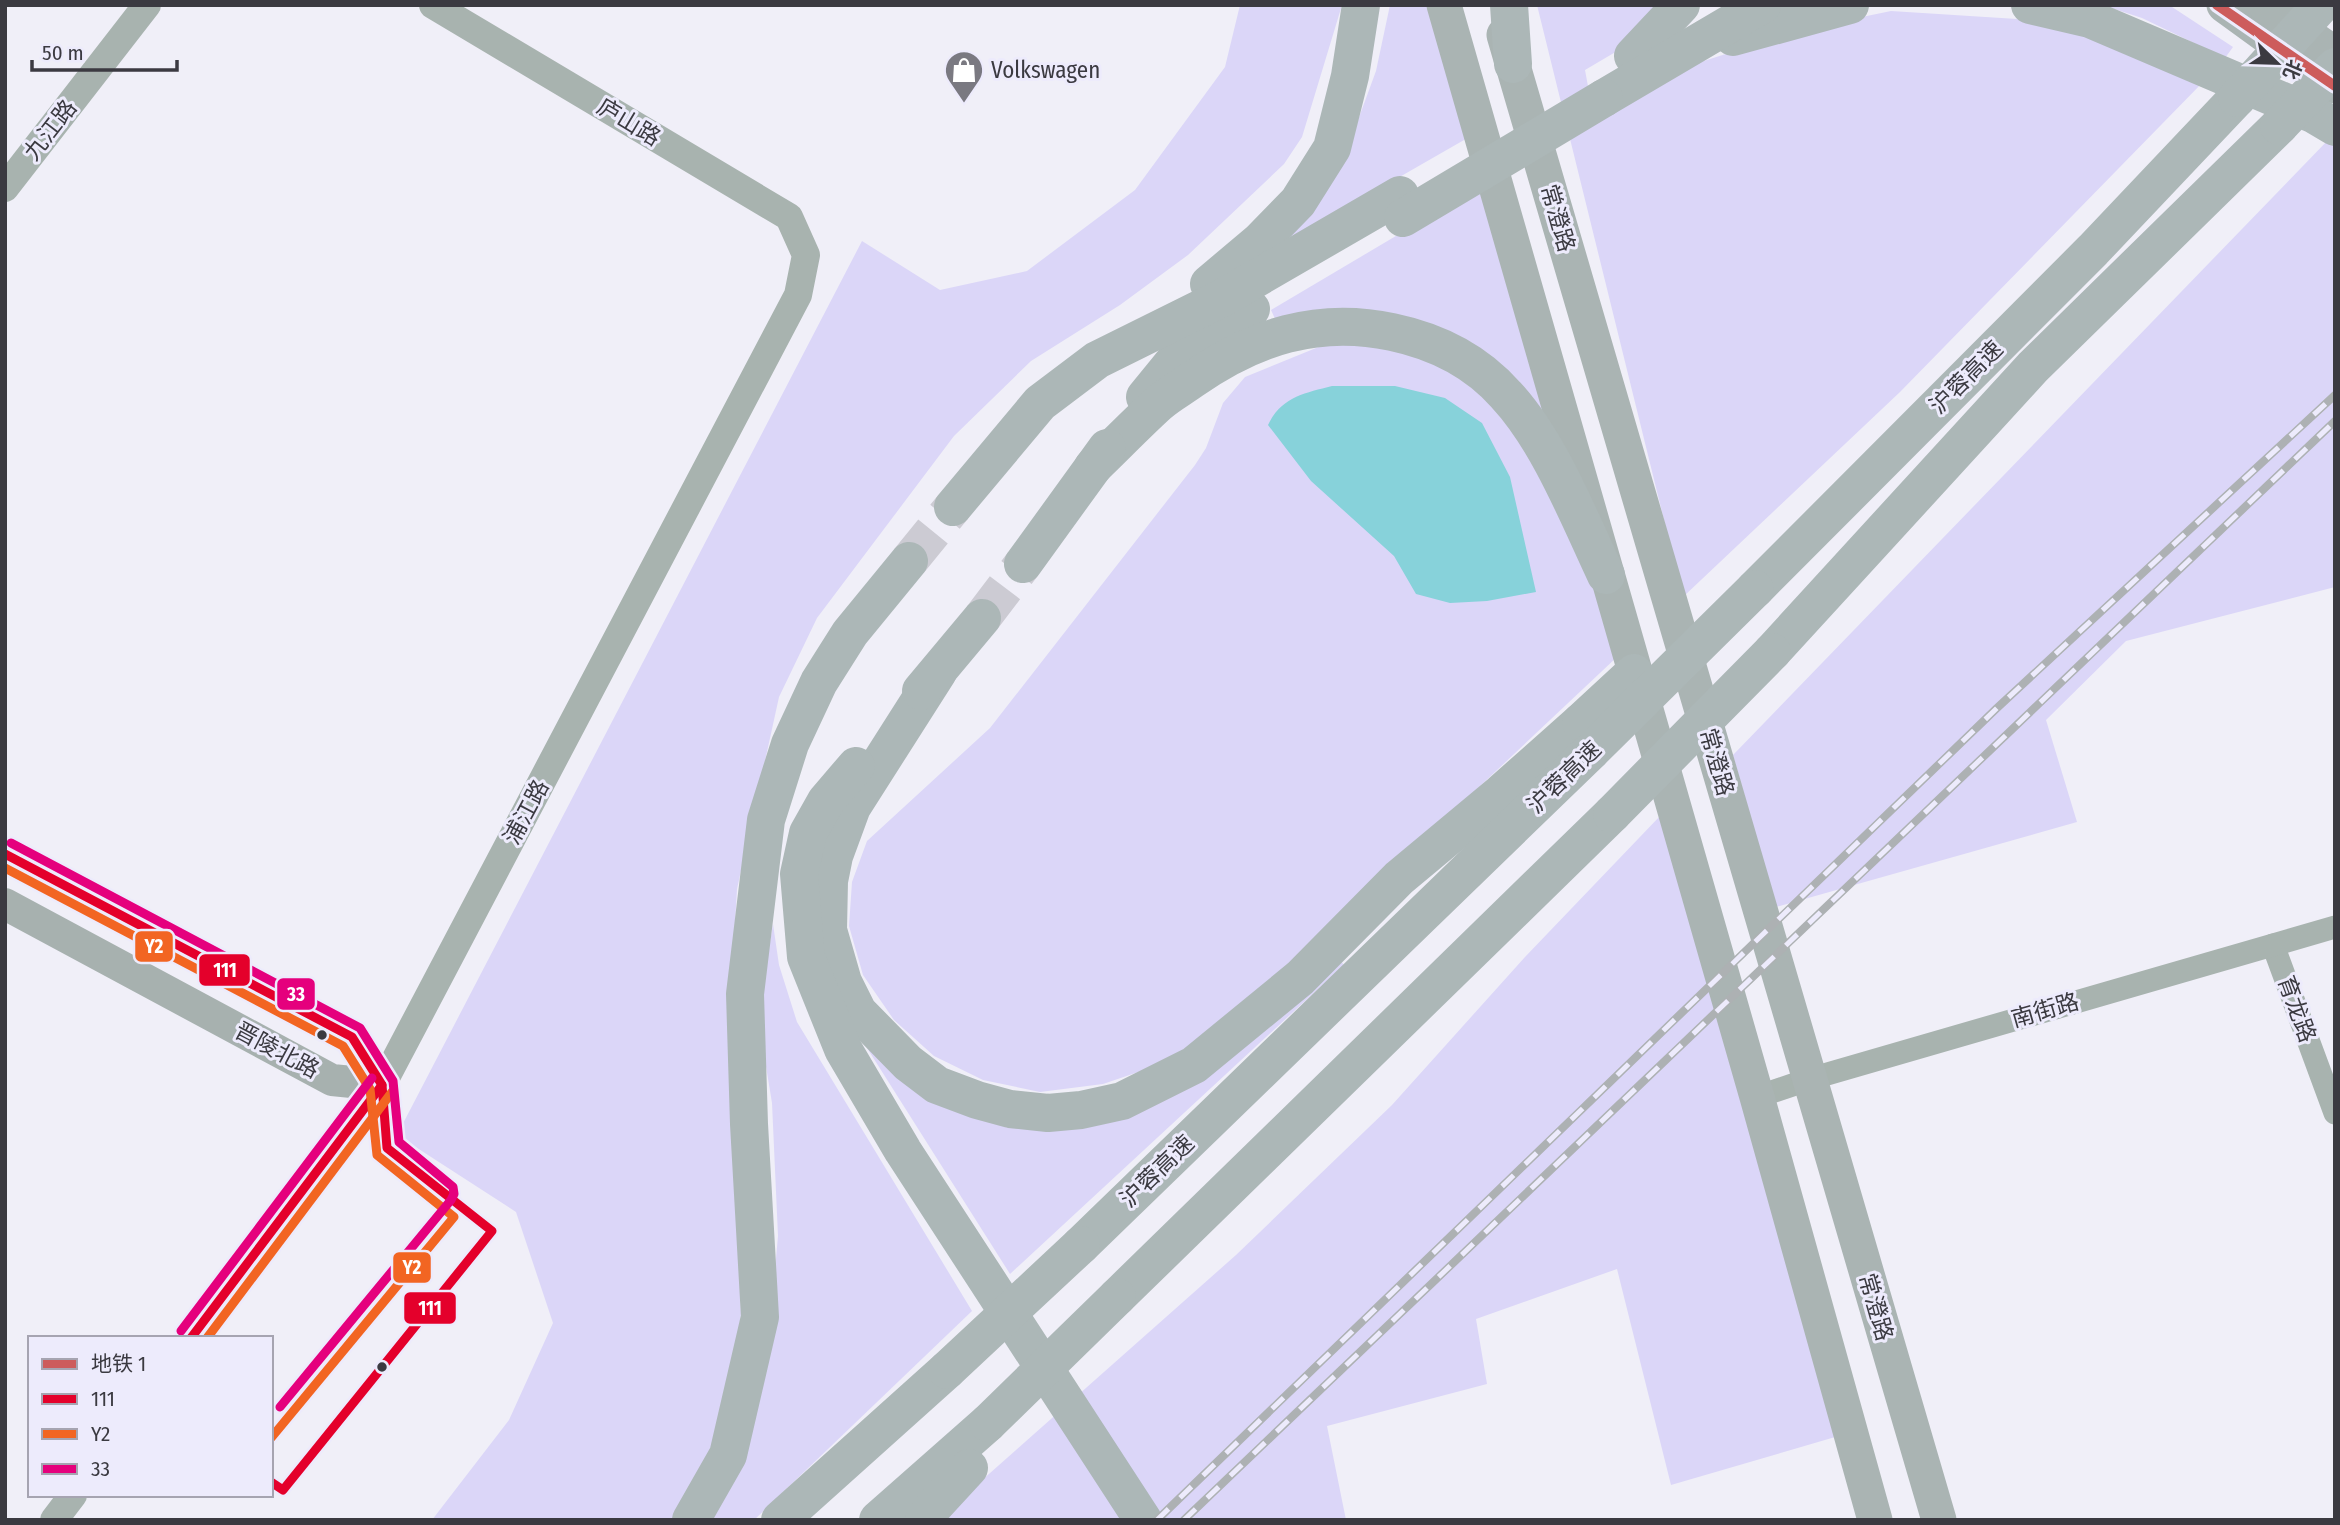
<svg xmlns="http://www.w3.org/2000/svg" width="2340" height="1525" font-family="'Fira Sans Condensed','Noto Sans SC',sans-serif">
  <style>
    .green { fill: #dbd6f8 }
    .water { fill: #87d2da }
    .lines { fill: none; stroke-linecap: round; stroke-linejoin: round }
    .motorway-tunnel { stroke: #cccbd3; stroke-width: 38; stroke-dasharray: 38 19; stroke-linecap: butt }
    .minor { stroke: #a8b3af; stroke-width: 23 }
    .tertiary { stroke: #a8b3af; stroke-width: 28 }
    .secondary { stroke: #a7b1af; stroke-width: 32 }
    .primary { stroke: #aab4b3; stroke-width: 35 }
    .motorway { stroke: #acb7b7; stroke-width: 38 }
    .rail-casing { stroke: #adb1b3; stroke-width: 8 }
    .rail { stroke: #edebfc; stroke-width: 5; stroke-dasharray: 16; stroke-linecap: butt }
    .motorway-bridge { stroke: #acb7b7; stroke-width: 38 }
    .bus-1-casing { stroke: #edebfc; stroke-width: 14 }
    .bus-2-casing { stroke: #edebfc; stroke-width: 14 }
    .bus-3-casing { stroke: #edebfc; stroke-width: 14 }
    .bus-1 { stroke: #e4002b; stroke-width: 9 }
    .bus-2 { stroke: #f26522; stroke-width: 9 }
    .bus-3 { stroke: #e5007d; stroke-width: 9 }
    .metro-1-casing { stroke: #edebfc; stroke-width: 16 }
    .metro-1 { stroke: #cd5c5c; stroke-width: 10 }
    .bus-dot { fill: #3b3a41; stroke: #edebfc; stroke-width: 2.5 }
    .labels { text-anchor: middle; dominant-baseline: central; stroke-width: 6; stroke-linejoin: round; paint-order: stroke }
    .poi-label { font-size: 23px; fill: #3b3a41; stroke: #edebfc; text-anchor: start }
    .street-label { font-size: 23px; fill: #3b3a41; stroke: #edebfc }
    .line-badge { stroke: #edebfc; stroke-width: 2.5 }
    .badge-label { font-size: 19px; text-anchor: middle; font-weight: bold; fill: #fff }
  </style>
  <rect width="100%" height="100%" fill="#f0eff8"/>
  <g class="green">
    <polygon points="1240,5 1342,5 1302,137 1284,164 1188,255 1120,305 1031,361 954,436 817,618 779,697 737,889 730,1011 741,1314 736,1350 713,1449 673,1520 432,1520 509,1420 553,1323 516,1212 397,1135 862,241 940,290 1027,271 1135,190 1225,67"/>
    <polygon points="1390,5 1436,5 1471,136 1281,245 1354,131 1376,71"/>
    <polygon points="1537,5 1665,5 1624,47 1585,70 1595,124 1688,66 1804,29 1891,11 2017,19 2096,37 2205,80 1900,392 1683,597"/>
    <polygon points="2102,5 2169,5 2233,47 2225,58 2142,18"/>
    <polygon points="2330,138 2335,144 2335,587 2126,641 2046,720 2077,822 1776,907 1733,755"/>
    <polygon points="1487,182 1557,430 1471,342 1277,323 1271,310"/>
    <polygon points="1352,339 1410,345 1492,392 1576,533 1618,656 1286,969 1210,1034 1156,1066 1103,1084 1040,1092 983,1080 934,1056 894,1020 863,975 849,926 852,882 867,841 990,728 1195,465 1206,448 1223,403 1245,377 1321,346"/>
    <polygon points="1661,815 1842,1435 1671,1485 1617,1269 1476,1319 1487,1384 1327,1426 1346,1520 937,1520 1236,1255 1392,1105 1525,957"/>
    <polygon points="773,924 779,965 797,1022 972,1311 754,1520 711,1520 769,1337 778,1236 772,1103 762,1042 764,979"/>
    <polygon points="1339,959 1344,965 1010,1274 867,1048 1082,1120"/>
  </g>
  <path class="water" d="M 1332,386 L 1395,386 L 1445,398 L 1482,423 L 1510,477 L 1536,592 L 1487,601 L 1450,603 L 1416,594 L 1394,556 L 1311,481 L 1268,425 C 1281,397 1305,393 1332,386 Z"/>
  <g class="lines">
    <g class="motorway-tunnel">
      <polyline points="909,561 953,507"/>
      <polyline points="982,618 1023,564"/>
    </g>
    <g class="minor">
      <polyline points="2273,945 2335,1113"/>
      <polyline points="1757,1097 1810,1079 2335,927"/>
    </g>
    <g class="tertiary">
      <polyline points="5,188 147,5"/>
      <polyline points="191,1338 382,1085 798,295 806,255 789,217 433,5"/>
      <polyline points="54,1520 73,1495"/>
    </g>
    <g class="secondary">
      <polyline points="5,854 352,1037 382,1085"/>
      <polyline points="5,904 332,1080 382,1085"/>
    </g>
    <g class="primary">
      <polyline points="1444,5 1757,1097 1875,1520"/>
      <polyline points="2224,5 2335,86"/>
      <polyline points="2265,5 2335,54"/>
      <polyline points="1504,35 1939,1520"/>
    </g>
    <g class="motorway">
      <polyline points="1509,5 1513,64"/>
      <polyline points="2030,5 2090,19 2313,114 2335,127"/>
      <polyline points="1733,37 1850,5"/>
      <polyline points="1633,56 1681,5"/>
      <polyline points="1604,98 1762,5"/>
      <polyline points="1209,284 1260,241 1298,202 1332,148 1350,76 1361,5"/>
      <polyline points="1145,397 1185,348 1251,309"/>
      <path d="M 1093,467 C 1115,446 1136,424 1158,404 C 1168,395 1181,388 1192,380 C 1253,337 1318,316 1392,332 C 1435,341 1476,361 1506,395 C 1549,441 1579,518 1606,575"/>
      <polyline points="953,507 1040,403 1097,360 1224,297 1400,195"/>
      <polyline points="1023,564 1107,448"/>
      <polyline points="1755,589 2093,250 2237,98"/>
      <polyline points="1772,652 2033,367 2279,126"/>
      <polyline points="938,672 852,807 834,856 829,881 828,930 843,982 858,1012 908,1063 937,1085 977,1100 1010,1109 1048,1113 1081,1110 1122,1101 1194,1065 1300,978 1399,878 1501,793 1581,722"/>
      <polyline points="921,691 982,618"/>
      <polyline points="856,766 826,801 808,833 799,874 806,957 843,1049 903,1151 1143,1520"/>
      <polyline points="1081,1245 1591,751"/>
      <polyline points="1117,1297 1612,814"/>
      <polyline points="691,1520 728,1455 760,1317 749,1124 745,994 766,820 790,744 819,682 850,633 909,561"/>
      <polyline points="780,1520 947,1370"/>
      <polyline points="878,1520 988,1423"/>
      <polyline points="924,1520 934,1506 969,1468"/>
    </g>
    <g class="rail-casing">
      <g id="rail">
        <polyline points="1157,1520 1997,708 2335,395"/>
        <polyline points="1184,1520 2335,421"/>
      </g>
    </g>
    <use href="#rail" class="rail"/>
    <g class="motorway-bridge">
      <polyline points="2237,98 2321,5"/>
      <polyline points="2279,126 2335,67"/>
      <polyline points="1403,218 1604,98"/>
      <polyline points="1581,722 1634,673"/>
      <polyline points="1591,751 1755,589"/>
      <polyline points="1612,814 1772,652"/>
      <polyline points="947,1370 1081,1245"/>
      <polyline points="988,1423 1117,1297"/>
    </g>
    <g class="bus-1-casing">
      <g id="bus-1">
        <polyline points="5,854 352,1037 382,1085 387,1148 492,1231 283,1490 271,1482"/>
        <polyline points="191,1338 382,1085"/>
      </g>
    </g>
    <g class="bus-2-casing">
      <g id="bus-2">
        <polyline points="5,868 343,1046 370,1089 377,1155 454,1217 271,1438"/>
        <polyline points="207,1338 392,1092"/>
      </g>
    </g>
    <g class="bus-3-casing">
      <g id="bus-3">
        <polyline points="11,843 360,1028 393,1081 399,1142 453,1187 454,1194 451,1200 280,1407"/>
        <polyline points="181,1331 372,1078"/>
      </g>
    </g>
    <use href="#bus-1" class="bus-1"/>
    <use href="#bus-2" class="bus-2"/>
    <use href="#bus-3" class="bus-3"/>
    <g class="metro-1-casing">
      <polyline id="metro-1" points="2217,5 2335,86"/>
    </g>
    <use href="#metro-1" class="metro-1"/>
  </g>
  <defs>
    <g id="shop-pin" transform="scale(2.0125)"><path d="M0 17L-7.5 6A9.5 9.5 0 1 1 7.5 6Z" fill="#7a7981" stroke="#edebfc"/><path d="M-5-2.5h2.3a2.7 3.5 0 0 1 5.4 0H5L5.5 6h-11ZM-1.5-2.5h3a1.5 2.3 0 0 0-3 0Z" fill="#fff"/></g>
  </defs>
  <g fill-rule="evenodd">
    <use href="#shop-pin" x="964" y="70"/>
  </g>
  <g class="bus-dot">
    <circle cx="322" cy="1035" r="6"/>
    <circle cx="382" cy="1367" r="6"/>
  </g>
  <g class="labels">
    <g class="poi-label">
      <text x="991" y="70">Volkswagen</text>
    </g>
    <g class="street-label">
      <text transform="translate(629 122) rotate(31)">庐山路</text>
      <text transform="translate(50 130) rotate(-52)">九江路</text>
      <text transform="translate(1558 218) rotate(74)">常澄路</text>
      <text transform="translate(1966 377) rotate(-45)">沪蓉高速</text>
      <text transform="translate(1717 762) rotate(74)">常澄路</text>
      <text transform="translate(1564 777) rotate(-44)">沪蓉高速</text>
      <text transform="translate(526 812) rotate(-62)">浦江路</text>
      <text transform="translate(2297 1009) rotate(70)">育龙路</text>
      <text transform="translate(2045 1010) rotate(-16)">南街路</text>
      <text transform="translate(277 1050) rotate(28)">晋陵北路</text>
      <text transform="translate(1157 1171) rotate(-44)">沪蓉高速</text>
      <text transform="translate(1876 1307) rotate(74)">常澄路</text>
    </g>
  </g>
  <g class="line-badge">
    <rect x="134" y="930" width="40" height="33" rx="7" fill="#f26522"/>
    <rect x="198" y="953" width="53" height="34" rx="7" fill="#e4002b"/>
    <rect x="276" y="977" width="40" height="34" rx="7" fill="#e5007d"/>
    <rect x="392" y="1251" width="40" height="33" rx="7" fill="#f26522"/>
    <rect x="403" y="1291" width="54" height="34" rx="7" fill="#e4002b"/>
  </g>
  <g class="badge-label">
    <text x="154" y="953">Y2</text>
    <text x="225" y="977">111</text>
    <text x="296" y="1001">33</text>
    <text x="412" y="1274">Y2</text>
    <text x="430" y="1315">111</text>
  </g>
  <rect width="2340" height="1525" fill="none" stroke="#3b3a41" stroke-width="14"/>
  <rect x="28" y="1336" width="245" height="161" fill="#edebfc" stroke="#a6a4b1" stroke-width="2"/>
  <rect x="42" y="1359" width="35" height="10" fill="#cd5c5c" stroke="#a6a4b1" stroke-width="2"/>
  <text x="91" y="1371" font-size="21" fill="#3b3a41">地铁 1</text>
  <rect x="42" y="1394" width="35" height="10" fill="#e4002b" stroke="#a6a4b1" stroke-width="2"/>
  <text x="91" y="1406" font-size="21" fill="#3b3a41">111</text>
  <rect x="42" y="1429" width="35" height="10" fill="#f26522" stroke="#a6a4b1" stroke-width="2"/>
  <text x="91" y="1441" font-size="21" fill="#3b3a41">Y2</text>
  <rect x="42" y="1464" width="35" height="10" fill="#e5007d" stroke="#a6a4b1" stroke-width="2"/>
  <text x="91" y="1476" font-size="21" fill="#3b3a41">33</text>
  <g transform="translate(2277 63) rotate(113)" stroke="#edebfc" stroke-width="5" paint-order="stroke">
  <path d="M0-5L12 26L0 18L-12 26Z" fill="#3b3a41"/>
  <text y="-10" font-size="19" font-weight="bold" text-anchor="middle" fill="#3b3a41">北</text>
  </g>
  <path d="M32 60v10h145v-10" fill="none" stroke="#3b3a41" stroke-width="3.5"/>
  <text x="42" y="60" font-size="21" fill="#3b3a41" stroke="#edebfc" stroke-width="5" paint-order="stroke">50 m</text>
</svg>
